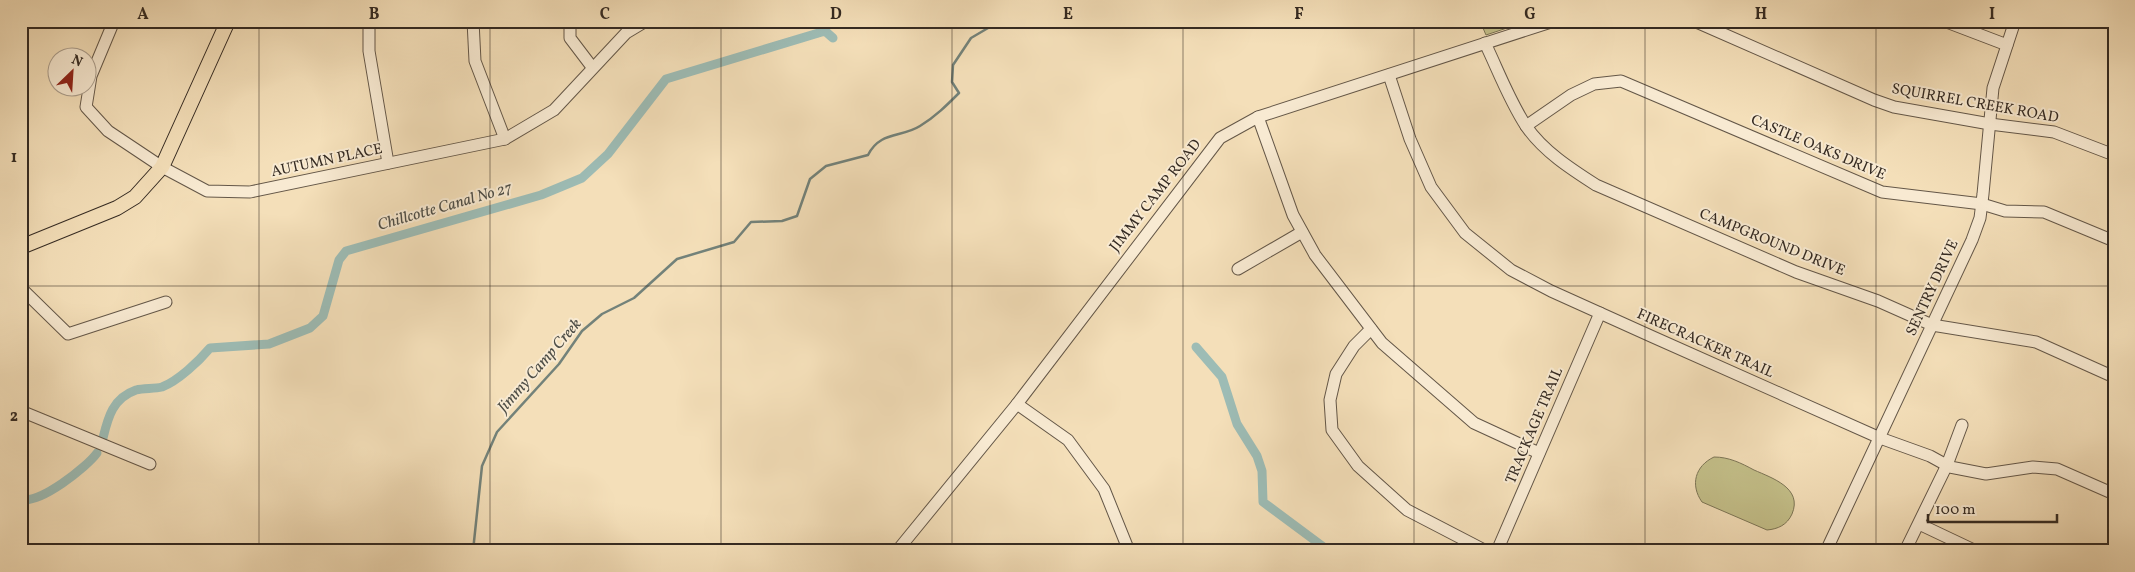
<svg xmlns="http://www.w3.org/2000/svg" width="2135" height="572" font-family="Vollkorn,serif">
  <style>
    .green { fill: #c4c08a; stroke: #7c7556 }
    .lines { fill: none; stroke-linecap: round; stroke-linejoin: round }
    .stream { stroke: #73827a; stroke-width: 2.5 }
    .canal { stroke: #9dbcb5; stroke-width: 9 }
    .minor-casing { stroke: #645748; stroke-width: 13 }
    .major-casing { stroke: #342a22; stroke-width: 16 }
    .minor { stroke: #f8ead2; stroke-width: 11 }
    .major { stroke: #f4dfb9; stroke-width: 14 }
    .grid { fill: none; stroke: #342a22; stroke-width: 1; stroke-opacity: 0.55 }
    .labels { text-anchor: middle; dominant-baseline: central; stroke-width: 4; stroke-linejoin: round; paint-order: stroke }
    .street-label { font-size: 15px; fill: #342a22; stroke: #f8ead2 }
    .water-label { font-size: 16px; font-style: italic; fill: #4e4e47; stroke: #f8ead2 }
    .neatline { fill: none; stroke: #342a22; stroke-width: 2 }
    .grid-label { font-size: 16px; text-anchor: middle; font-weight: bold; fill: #342a22 }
  </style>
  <rect width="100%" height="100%" fill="#f4dfb9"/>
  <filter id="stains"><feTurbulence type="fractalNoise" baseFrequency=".004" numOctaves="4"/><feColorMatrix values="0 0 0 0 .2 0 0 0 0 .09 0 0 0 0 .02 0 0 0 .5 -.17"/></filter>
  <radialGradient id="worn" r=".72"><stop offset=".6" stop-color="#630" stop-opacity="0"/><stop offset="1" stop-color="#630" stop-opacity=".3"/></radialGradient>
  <g class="green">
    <polygon points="1480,21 1528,21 1486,35"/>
    <path d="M 1714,457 C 1729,457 1741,463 1754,470 C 1772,478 1803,488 1792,514 C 1787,525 1778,529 1767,530 L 1702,502 C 1690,485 1695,466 1714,457 Z"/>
  </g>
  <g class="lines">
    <path class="stream" d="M 473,551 L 482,466 L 497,432 L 559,364 L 582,331 L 602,314 L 634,298 L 677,259 L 734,242 L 751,222 L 782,221 L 797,216 L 810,179 L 826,166 L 868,155 C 880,131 901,138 920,126 C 935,117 947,105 959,93 L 952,82 L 953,65 L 971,38 L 1000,21"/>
    <g class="canal">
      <polyline points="1196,347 1222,377 1237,424 1257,456 1262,471 1263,502 1329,551"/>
      <path d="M 103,438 C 108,417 113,398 136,390 C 144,388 154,389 162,387 C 178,381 199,361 210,348 L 269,344 L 310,328 L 323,316 L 339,260 L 346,251 L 541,195 L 582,178 L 608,154 L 666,79 L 825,31 L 833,38"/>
      <path d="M 21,499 C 39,505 87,467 97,453"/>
    </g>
    <g class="minor-casing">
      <g id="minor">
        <polyline points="114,21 91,76 86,107 108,131 162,167 207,191 250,192 505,139 554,110 626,33 646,21"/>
        <polyline points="369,21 369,51 388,163"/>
        <polyline points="473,21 475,61 505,139"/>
        <polyline points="570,21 570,38 592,67"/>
        <polyline points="1694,21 1874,100 1894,107 1990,124 2054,132 2114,155"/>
        <polyline points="1944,21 2007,45"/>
        <path d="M 1485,43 C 1498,70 1509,100 1526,126 C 1543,151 1571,169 1596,185 L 1796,272 L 1878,301 L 1932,325 L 2036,342 L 2114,377"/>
        <polyline points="1389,75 1410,139 1431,187 1465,233 1511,270 1551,291 1653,337 1880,438 1930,456 1950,467 1986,474 2033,467 2057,469 2114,494"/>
        <polyline points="1258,117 1293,215 1315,255 1382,343 1474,423 1539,453"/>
        <polyline points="1526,126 1571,95 1594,84 1621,81 1882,192 1982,204 2005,211 2044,212 2114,241"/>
        <polyline points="1238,269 1302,232"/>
        <polyline points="21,288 68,334 166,302"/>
        <polyline points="1371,329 1354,346 1336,374 1330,400 1332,430 1358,466 1407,510 1486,551"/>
        <polyline points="1017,404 1068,440 1104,489 1129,551"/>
        <polyline points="21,411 150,464"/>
        <polyline points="1919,524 1976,551"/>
        <polyline points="897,551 1017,404 1220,138 1258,117 1554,21"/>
        <polyline points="1497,551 1600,313"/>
        <polyline points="1826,551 1972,240 1980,218 1983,194 1993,88 2015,21"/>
        <polyline points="1905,551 1947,465 1962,425"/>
      </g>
    </g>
    <g class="major-casing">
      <polyline id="major" points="21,247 117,208 135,197 162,167 228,21"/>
    </g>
    <use href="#minor" class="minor"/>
    <use href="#major" class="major"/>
  </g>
  <path class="grid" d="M 259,21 L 259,551M 490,21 L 490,551M 721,21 L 721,551M 952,21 L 952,551M 1183,21 L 1183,551M 1414,21 L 1414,551M 1645,21 L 1645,551M 1876,21 L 1876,551M 21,286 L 2114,286"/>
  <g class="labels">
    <g class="street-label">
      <text transform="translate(1975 104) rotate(10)">SQUIRREL CREEK ROAD</text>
      <text transform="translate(1818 148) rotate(23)">CASTLE OAKS DRIVE</text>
      <text transform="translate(327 161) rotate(-12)">AUTUMN PLACE</text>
      <text transform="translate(1156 196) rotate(-52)">JIMMY CAMP ROAD</text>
      <text transform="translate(1772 243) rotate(22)">CAMPGROUND DRIVE</text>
      <text transform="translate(1933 288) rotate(-65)">SENTRY DRIVE</text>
      <text transform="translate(1705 344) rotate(24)">FIRECRACKER TRAIL</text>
      <text transform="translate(1535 426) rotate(-67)">TRACKAGE TRAIL</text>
    </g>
    <g class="water-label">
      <text transform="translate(445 207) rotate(-16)">Chillcotte Canal No 27</text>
      <text transform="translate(540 366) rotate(-49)">Jimmy Camp Creek</text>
    </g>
  </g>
  <rect width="2135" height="572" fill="none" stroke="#f4dfb9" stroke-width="55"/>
  <g transform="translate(72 72) rotate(25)"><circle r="24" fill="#f8ead2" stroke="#aa9d8c"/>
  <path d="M0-4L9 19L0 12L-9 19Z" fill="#8f2418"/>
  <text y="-8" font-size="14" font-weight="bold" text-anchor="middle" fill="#342a22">N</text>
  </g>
  <path d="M1928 514v8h129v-8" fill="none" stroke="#342a22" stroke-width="2.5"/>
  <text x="1935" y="514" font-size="15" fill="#342a22" stroke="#f8ead2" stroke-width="4" paint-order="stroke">100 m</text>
  <rect x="28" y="28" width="2080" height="516" class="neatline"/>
  <g class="grid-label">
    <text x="143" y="19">A</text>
    <text x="374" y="19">B</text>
    <text x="605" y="19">C</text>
    <text x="836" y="19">D</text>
    <text x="1068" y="19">E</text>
    <text x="1299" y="19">F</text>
    <text x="1530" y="19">G</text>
    <text x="1761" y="19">H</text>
    <text x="1992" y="19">I</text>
    <text x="14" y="162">1</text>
    <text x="14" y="421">2</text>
  </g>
  <rect width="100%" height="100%" filter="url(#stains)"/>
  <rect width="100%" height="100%" fill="url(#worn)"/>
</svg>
